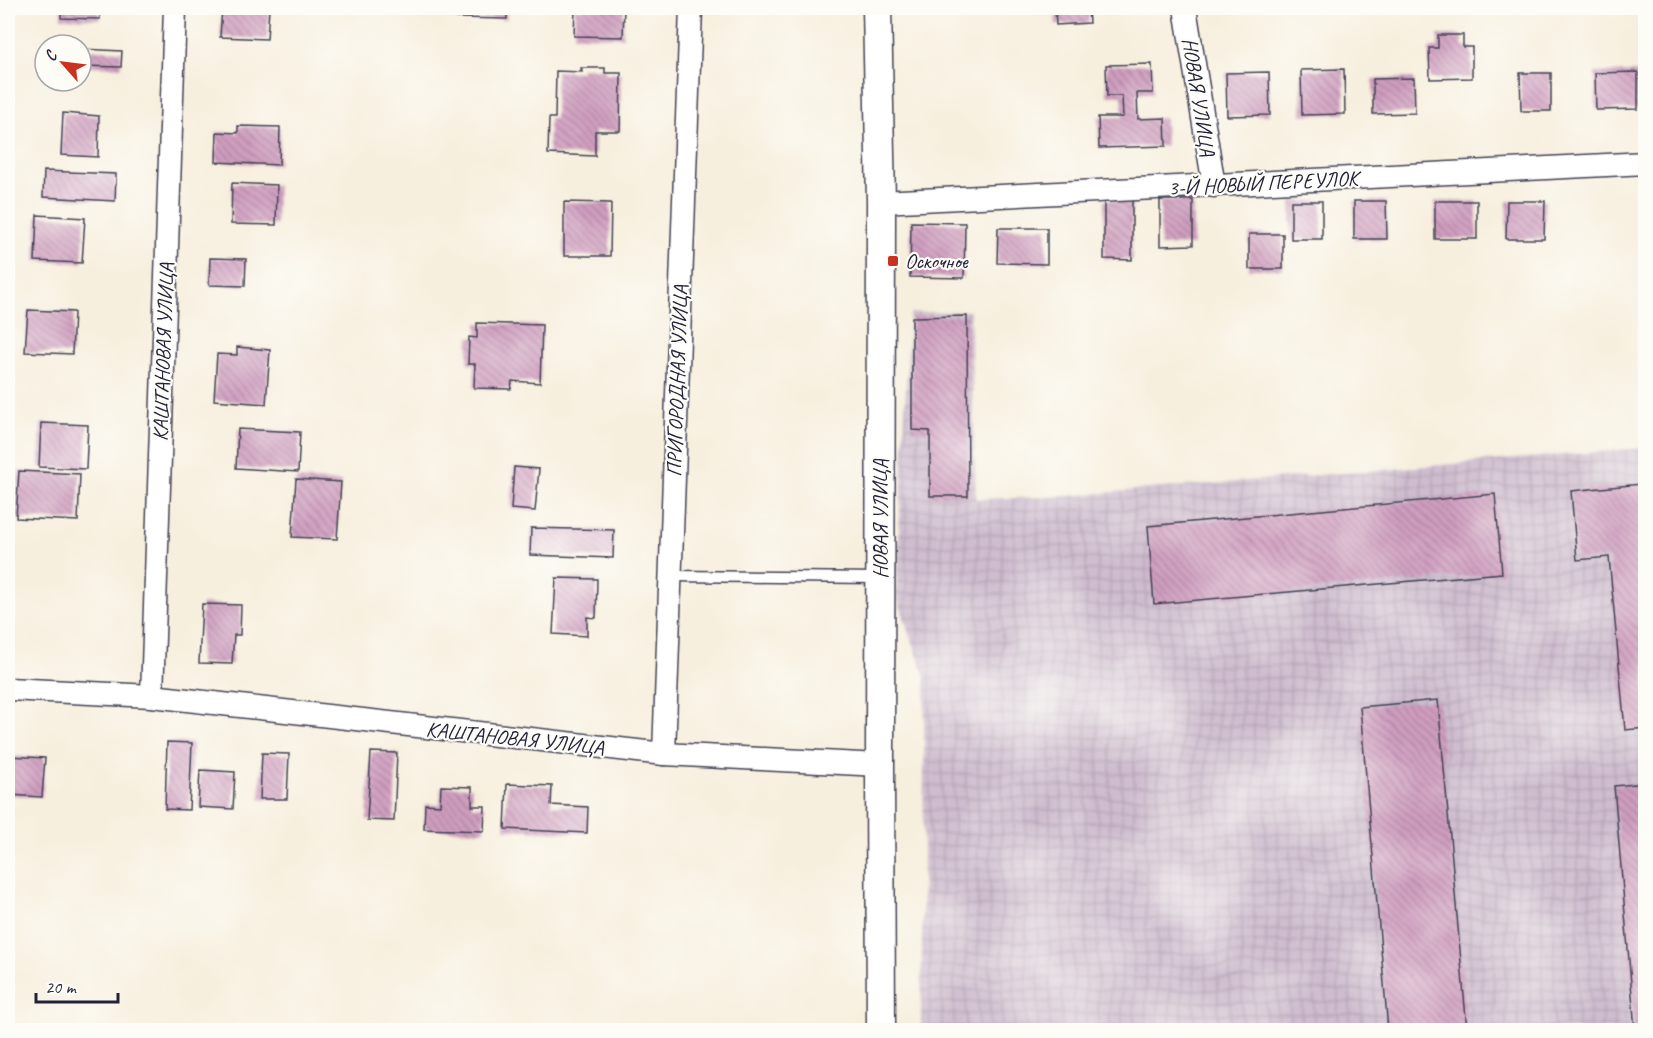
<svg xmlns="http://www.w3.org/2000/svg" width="1653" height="1038" font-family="Caveat,sans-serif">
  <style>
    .industrial { fill: url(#industrial-grid) }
    .building { fill: url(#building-back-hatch) }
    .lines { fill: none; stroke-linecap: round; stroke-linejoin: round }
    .service-casing { stroke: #424153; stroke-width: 13 }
    .minor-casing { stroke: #424153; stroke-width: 25 }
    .tertiary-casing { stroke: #424153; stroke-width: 31 }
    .service { stroke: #fff; stroke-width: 10 }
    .minor { stroke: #fff; stroke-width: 22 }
    .tertiary { stroke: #fff; stroke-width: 28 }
    .poi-dot { fill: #c8321e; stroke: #fdfcf7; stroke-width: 2 }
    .labels { text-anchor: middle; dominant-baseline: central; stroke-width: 4.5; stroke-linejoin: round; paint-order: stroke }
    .street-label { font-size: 21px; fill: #22223b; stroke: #fdfcf7 }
    .poi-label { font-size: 21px; fill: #22223b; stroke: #fdfcf7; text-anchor: start }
  </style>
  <defs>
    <pattern id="industrial-grid" width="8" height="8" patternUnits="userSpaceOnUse" patternTransform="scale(1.5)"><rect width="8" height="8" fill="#cfbdcf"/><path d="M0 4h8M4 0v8" fill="none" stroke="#b1a2b3"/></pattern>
    <pattern id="building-back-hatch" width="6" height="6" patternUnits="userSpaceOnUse" patternTransform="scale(1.5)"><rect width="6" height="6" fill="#d09ec0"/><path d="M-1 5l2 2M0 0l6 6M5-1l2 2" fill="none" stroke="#a8809d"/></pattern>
  </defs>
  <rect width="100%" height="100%" fill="#fdfcf7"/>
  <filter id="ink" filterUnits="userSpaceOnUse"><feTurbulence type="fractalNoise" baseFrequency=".0167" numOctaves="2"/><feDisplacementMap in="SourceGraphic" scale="12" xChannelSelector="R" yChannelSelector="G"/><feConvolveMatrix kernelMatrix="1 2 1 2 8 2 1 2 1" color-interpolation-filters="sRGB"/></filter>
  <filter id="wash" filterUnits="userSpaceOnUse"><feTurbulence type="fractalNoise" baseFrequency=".008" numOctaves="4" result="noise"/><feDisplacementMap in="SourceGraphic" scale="24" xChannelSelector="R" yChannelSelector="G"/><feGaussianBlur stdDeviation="1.35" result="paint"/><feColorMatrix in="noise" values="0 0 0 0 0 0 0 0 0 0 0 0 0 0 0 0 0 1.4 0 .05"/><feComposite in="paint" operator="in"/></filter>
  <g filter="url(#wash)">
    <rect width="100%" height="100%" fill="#f7efde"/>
    <polygon class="industrial" points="970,311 976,499 1053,497 1645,448 1645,1030 921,1030 925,677 896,595 910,313"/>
    <g id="blocks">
      <g class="building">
        <polygon points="61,8 100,8 100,19 61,18"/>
        <polygon points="222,8 269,8 267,39 220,37"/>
        <polygon points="458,8 507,8 507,19 457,18"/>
        <polygon points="575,8 624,8 623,37 574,36"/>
        <polygon points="1055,8 1088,8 1089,23 1056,25"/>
        <polygon points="1438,35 1463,35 1463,47 1472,47 1472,78 1430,79 1429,48 1438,48"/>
        <polygon points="81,49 122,51 121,67 81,66"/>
        <polygon points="1152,64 1153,93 1137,93 1138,119 1165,118 1166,146 1099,148 1098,117 1123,117 1122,96 1107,96 1106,65"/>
        <polygon points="581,68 605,68 605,73 621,73 620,131 595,131 595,156 548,154 549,118 555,118 556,71 582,72"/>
        <polygon points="1344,69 1345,114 1302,115 1301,70"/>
        <polygon points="1269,72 1270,115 1227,116 1226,73"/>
        <polygon points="1638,72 1638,109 1596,110 1595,73"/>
        <polygon points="1520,73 1551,73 1551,111 1521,111"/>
        <polygon points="1414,78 1415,113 1373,114 1373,79"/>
        <polygon points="63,113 99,116 98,157 61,155"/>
        <polygon points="238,126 280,127 279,165 216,162 217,132 238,133"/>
        <polygon points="44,171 116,174 115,201 43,197"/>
        <polygon points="232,183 277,185 276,225 231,224"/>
        <polygon points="1104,200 1132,200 1132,260 1104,259"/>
        <polygon points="1160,200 1193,200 1193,245 1160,246"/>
        <rect x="1291" y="201" width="31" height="38"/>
        <polygon points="1354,201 1386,201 1387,239 1354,239"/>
        <rect x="1435" y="201" width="42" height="38"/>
        <polygon points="1507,201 1545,201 1544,239 1506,239"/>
        <polygon points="564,202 611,203 610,256 564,256"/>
        <polygon points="37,215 85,218 82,263 35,261"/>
        <polygon points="911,222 965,223 964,278 910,277"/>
        <polygon points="998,228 1047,228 1047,264 997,263"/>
        <rect x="1249" y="234" width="34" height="35"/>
        <polygon points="210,258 246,259 245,286 209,285"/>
        <polygon points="28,310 74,312 72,354 25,352"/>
        <polygon points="967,316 968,496 930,496 930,431 912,430 912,317"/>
        <polygon points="477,323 542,325 540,383 512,381 511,389 474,388 475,364 468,364 469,337 477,338"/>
        <polygon points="237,347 270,350 266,404 214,400 217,354 237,355"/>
        <polygon points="41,423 88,425 86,469 39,467"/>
        <polygon points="238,429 300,432 298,472 236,468"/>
        <polygon points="514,467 539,469 535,511 511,509"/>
        <polygon points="19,471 80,474 78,521 16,518"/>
        <polygon points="296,479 341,482 337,539 292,537"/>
        <polygon points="1641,484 1646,532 1646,728 1625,730 1609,557 1577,560 1571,491"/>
        <polygon points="1495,494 1502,573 1154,604 1148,526"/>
        <polygon points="531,528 614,530 613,558 530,555"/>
        <polygon points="556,578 597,579 596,618 587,617 587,636 553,634"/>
        <polygon points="202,604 241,605 240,635 234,635 232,664 199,663"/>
        <polygon points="1438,700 1467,1030 1388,1030 1360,707"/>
        <polygon points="167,742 192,743 189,810 165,809"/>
        <polygon points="371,752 397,753 394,821 367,820"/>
        <polygon points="262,753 289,754 287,799 260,799"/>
        <polygon points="8,756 45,758 42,797 8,795"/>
        <polygon points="200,770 235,772 233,809 198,807"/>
        <polygon points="1646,783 1646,1029 1635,1030 1614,786"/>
        <polygon points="507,784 552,786 551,805 588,807 587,833 505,829"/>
        <polygon points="441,786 472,787 472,806 485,806 484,831 424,829 425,804 440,805"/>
      </g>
    </g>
  </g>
  <g filter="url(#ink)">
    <use href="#blocks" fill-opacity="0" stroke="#424153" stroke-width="1.5"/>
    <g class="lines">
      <g class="service-casing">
        <polyline id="service" points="670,576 880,578"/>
      </g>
      <g class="minor-casing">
        <g id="minor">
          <polyline points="1185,8 1214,186"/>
          <polyline points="881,202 1646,163"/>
          <polyline points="8,689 152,696 664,754 880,765"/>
          <polyline points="152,696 175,8"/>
          <polyline points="664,754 691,8"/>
        </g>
      </g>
      <g class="tertiary-casing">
        <polyline id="tertiary" points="877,8 881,202 880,765 881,1030"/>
      </g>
      <use href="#service" class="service"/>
      <use href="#minor" class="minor"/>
      <use href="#tertiary" class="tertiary"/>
    </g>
  </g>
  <rect class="poi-dot" x="887" y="255" width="12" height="12" rx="3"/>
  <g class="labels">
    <g class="street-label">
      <text transform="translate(1199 97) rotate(81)">НОВАЯ УЛИЦА</text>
      <text transform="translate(1263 183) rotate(-3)">3-Й НОВЫЙ ПЕРЕУЛОК</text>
      <text transform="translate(163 352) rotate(-88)">КАШТАНОВАЯ УЛИЦА</text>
      <text transform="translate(677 381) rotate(-88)">ПРИГОРОДНАЯ УЛИЦА</text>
      <text transform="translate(880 519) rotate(-90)">НОВАЯ УЛИЦА</text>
      <text transform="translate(515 738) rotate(6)">КАШТАНОВАЯ УЛИЦА</text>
    </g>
    <g class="poi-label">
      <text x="905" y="261">Оскочное</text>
    </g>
  </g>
  <rect width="1653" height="1038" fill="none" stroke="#fdfcf7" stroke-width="30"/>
  <g transform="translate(63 63) rotate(298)"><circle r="28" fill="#fdfcf7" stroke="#a5a5ac" stroke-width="1.5"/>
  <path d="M0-4.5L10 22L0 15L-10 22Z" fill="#c8321e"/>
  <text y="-9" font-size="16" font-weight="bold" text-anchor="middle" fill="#22223b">С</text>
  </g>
  <path d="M36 993v9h82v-9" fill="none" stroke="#22223b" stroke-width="3"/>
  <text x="45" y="993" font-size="18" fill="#22223b" stroke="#fdfcf7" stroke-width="4.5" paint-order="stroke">20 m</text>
</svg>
